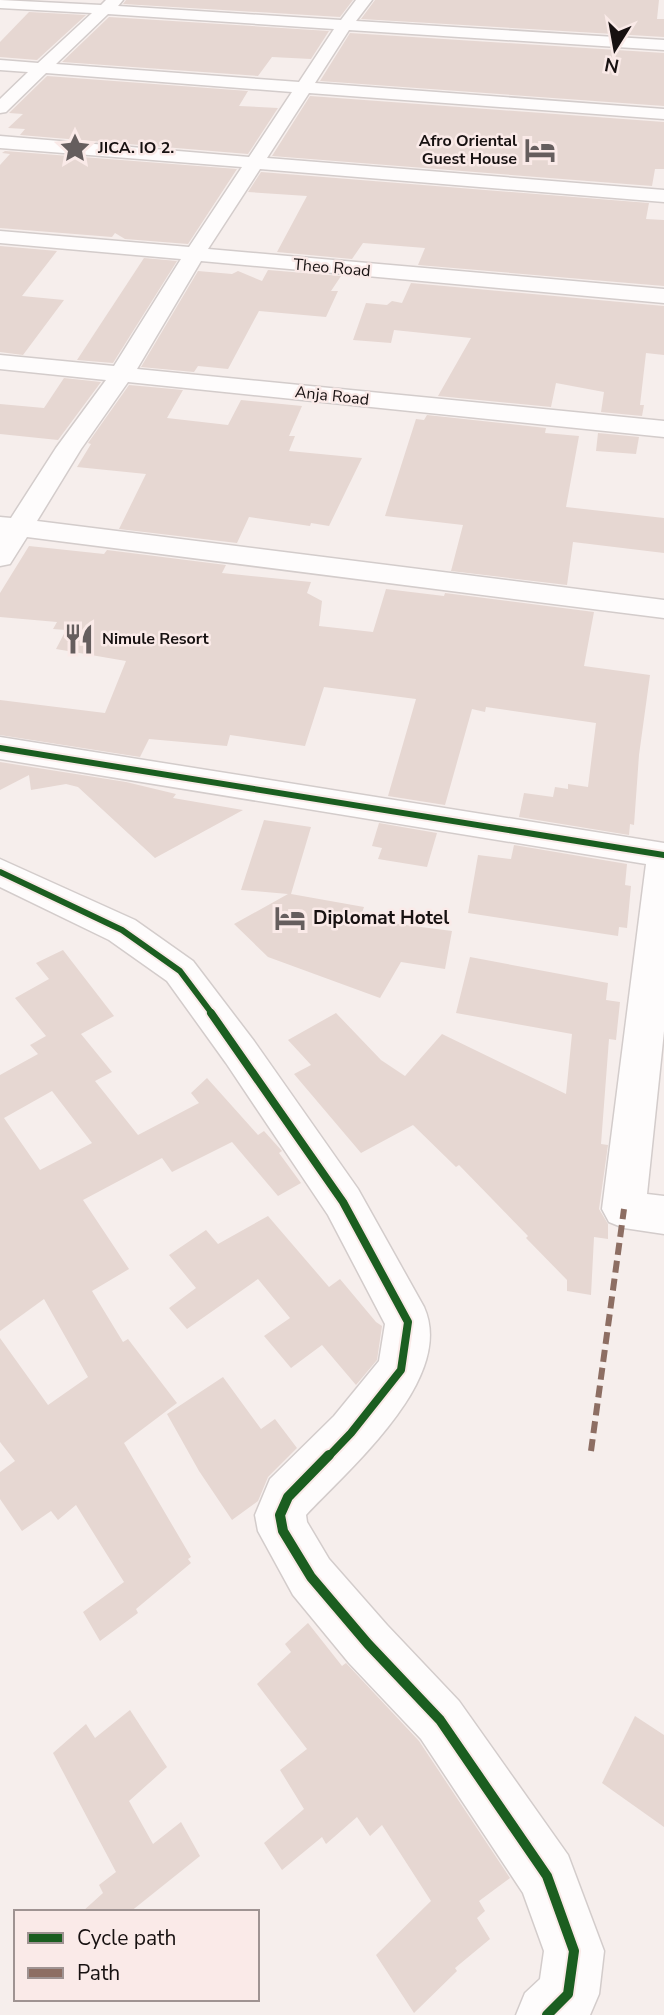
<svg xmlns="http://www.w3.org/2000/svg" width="664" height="2015" font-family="'Nunito Sans',sans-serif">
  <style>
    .building { fill: #e6d7d2; fill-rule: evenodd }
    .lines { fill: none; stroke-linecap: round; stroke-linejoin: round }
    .minor-casing { stroke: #d3cccb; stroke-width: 3 }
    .minor { fill: #fefcfc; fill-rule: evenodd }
    .quiet { stroke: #8d6e63; stroke-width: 6; stroke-dasharray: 12 6; stroke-linecap: butt }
    .cycleway-far2-casing { stroke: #faeae8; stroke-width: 10 }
    .cycleway-far1-casing { stroke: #faeae8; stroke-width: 12 }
    .cycleway-casing { stroke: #faeae8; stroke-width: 14 }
    .cycleway-far2 { stroke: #1b5e20; stroke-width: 6 }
    .cycleway-far1 { stroke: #1b5e20; stroke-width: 8 }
    .cycleway { stroke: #1b5e20; stroke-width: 10 }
    .labels { text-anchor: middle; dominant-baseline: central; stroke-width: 5; stroke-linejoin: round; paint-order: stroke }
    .far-poi-label { font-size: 16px; font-weight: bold; fill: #171111; stroke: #faeae8; text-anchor: start }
    .far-street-label { font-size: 16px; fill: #171111; stroke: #faeae8 }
    .poi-label { font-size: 19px; font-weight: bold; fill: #171111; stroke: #faeae8; text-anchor: start }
  </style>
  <rect width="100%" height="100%" fill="#f6eeec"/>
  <g class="building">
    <polygon points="126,0 353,0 340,17 123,4"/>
    <polygon points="375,0 659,0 657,19 664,19 664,37 361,19"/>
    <polygon points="29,12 86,15 37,60 0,57 0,42"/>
    <polygon points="109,17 329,31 311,59 272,57 258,76 62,62"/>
    <polygon points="350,33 664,53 664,106 320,81"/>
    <polygon points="47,76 248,91 239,106 278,108 248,154 20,135 25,129 8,128 23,114 9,113"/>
    <polygon points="310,96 664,122 664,169 655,169 652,186 272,156"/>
    <polygon points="5,151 237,169 188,244 125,239 115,233 112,237 0,228 0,165 10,154 2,153"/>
    <polygon points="261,172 649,203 646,219 664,220 664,286 418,265 425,248 363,243 352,259 277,252 307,196 248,192"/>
    <polygon points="0,246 57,251 22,296 64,300 23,355 0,352"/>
    <polygon points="144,258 177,261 113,363 77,360"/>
    <polygon points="268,270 341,276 331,291 338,291 326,317 259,311 228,369 198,366 194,372 141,367 198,271 232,274 238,271 262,281"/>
    <polygon points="411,283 664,306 664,355 646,353 640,405 644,405 642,416 601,412 604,392 556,383 551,407 438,396 471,338 394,330 391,343 353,340 366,303 387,305 392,301 402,303"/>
    <polygon points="64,378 101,382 58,440 0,434 0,404 44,408"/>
    <polygon points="129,385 183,390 167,418 228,425 241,400 302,406 289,436 295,436 289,451 362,458 329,526 311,523 310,526 249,517 237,543 119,529 146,474 77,467 91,444 88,443"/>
    <polygon points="427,415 546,428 545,433 579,436 566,507 664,518 664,553 573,542 567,585 451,571 463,525 385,516 416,419 424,420"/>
    <polygon points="598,433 639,437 636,454 596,451"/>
    <polygon points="29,546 104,554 107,550 226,565 222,573 311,582 307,593 322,601 319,626 373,632 386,589 444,596 445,593 594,612 584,666 650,675 639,755 634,825 630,824 629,835 519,817 524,793 553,797 555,787 568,789 568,784 588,787 596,723 486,707 485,712 472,709 445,805 388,796 416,699 324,687 305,746 230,735 227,746 149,739 140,757 0,735 0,700 105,713 126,661 56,649 66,630 53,629 57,622 0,617 0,593"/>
    <polygon points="0,762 126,782 176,794 173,798 243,810 155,858 78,787 66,784 31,790 29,775 0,790"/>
    <polygon points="264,820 311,827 291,894 364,907 360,919 452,931 445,969 401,962 380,998 268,957 234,924 288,894 241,890"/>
    <polygon points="379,823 437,833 427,867 378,859 382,848 372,846"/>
    <polygon points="514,845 627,864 625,885 631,886 627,928 619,927 618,936 468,913 478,855 511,859"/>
    <path d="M 63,950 L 114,1016 L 81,1034 L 112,1072 L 95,1081 L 138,1135 L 199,1103 L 191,1093 L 207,1078 L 258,1135 L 264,1131 L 282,1151 L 279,1153 L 301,1183 L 278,1196 L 232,1142 L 172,1172 L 162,1158 L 83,1200 L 129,1269 L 92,1291 L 123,1342 L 128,1339 L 177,1403 L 124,1443 L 191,1557 L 188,1559 L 191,1563 L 136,1609 L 138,1613 L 100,1641 L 83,1612 L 124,1582 L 76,1505 L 58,1520 L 51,1511 L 22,1531 L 0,1499 L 0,1472 L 15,1461 L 0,1442 L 0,1338 L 48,1405 L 88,1377 L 44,1299 L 0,1331 L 0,1075 L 38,1054 L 30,1045 L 46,1036 L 15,998 L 49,979 L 36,963 ZM 52,1091 L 92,1143 L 40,1170 L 4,1118 Z"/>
    <polygon points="470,957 608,983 606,1000 620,1002 616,1040 609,1039 601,1144 608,1145 599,1209 608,1224 608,1239 594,1237 591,1295 567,1291 567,1280 526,1238 528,1236 459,1165 456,1167 413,1125 361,1153 294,1074 311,1065 288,1040 336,1013 381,1060 405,1076 442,1034 566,1094 572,1034 456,1013"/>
    <polygon points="268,1216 329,1287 340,1279 376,1322 382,1326 377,1360 356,1385 322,1345 291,1368 264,1336 290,1318 258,1279 187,1329 169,1308 196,1288 169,1255 206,1230 218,1244"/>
    <polygon points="223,1377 261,1429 275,1419 297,1448 268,1477 258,1501 232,1520 199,1471 167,1414"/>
    <polygon points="308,1623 342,1666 346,1663 419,1741 510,1878 479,1901 485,1911 477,1918 490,1939 455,1968 457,1971 414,2013 376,1955 431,1901 382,1825 370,1836 357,1817 326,1844 322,1837 282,1870 264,1843 304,1809 280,1770 307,1749 257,1684 291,1652 285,1644"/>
    <polygon points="130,1710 167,1767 129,1801 153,1844 181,1822 200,1856 130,1912 82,1912 103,1893 99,1885 116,1872 53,1753 86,1724 95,1738"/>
    <polygon points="635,1716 664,1735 664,1827 602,1783"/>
  </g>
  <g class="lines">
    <g class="minor-casing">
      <g id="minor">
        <path d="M 0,0 L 101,5 L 106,0 L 123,0 L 118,6 L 341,20 L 356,0 L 372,0 L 356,21 L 664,40 L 664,50 L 349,30 L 315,83 L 664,109 L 664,119 L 309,93 L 267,158 L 664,190 L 664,202 L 260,169 L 208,249 L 664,289 L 664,303 L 201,261 L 137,369 L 664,421 L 664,437 L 128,382 L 81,449 L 37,521 L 664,600 L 664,618 L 27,537 L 10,564 L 0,566 L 0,517 L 11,518 L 56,448 L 106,380 L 0,369 L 0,355 L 114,366 L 181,259 L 0,243 L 0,231 L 189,247 L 242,167 L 0,148 L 0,136 L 249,157 L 292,92 L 46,73 L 6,112 L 0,113 L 0,99 L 28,72 L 0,70 L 0,60 L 38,63 L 92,13 L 0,8 ZM 108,14 L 334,29 L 299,82 L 56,64 Z"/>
        <polygon points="0,737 664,843 664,1031 647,1194 664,1196 664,1234 624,1228 609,1222 602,1209 646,864 0,759"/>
        <path d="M 0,859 L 135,920 L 193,961 L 254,1041 L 358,1189 L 424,1307 C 456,1378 350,1468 306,1515 L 307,1522 L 329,1559 L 387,1625 L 459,1701 L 568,1855 L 604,1951 L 599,1994 L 590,2015 L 516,2015 L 525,1993 L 540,1979 L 544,1951 L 523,1893 L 421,1739 L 349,1663 L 293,1595 L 258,1531 L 255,1515 L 270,1479 L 334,1416 L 379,1361 L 385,1324 L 328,1215 L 226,1063 L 167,981 L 109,940 L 0,887 Z"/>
      </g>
    </g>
    <use href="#minor" class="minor"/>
    <polyline class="quiet" points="591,1451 624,1209"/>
    <g class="cycleway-far2-casing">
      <g id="cycleway-far2">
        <polyline points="0,748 664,855"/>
        <polyline points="0,872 122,930 180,971 213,1015"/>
      </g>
    </g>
    <g class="cycleway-far1-casing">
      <polyline id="cycleway-far1" points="211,1013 343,1202 408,1322 401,1370 351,1433 328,1457"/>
    </g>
    <g class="cycleway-casing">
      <polyline id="cycleway" points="329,1455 288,1497 280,1515 283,1531 311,1577 368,1644 440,1720 547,1876 574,1951 568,1994 547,2015"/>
    </g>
    <use href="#cycleway-far2" class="cycleway-far2"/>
    <use href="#cycleway-far1" class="cycleway-far1"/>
    <use href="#cycleway" class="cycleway"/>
  </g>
  <defs>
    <g id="sight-bare" transform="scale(2.415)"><path d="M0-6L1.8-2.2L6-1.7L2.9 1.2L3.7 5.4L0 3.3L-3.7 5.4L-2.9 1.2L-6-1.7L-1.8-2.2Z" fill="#655e5e" stroke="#faeae8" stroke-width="2.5" paint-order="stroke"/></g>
    <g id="hotel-bare" transform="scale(2.415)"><path d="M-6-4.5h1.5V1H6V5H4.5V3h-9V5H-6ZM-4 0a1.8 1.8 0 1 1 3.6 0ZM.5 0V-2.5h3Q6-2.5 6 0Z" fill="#655e5e" stroke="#faeae8" stroke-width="2.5" paint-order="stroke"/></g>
    <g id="restaurant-bare" transform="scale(2.415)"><path d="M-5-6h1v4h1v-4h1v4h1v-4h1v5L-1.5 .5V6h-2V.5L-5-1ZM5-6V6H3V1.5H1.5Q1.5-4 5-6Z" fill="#655e5e" stroke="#faeae8" stroke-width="2.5" paint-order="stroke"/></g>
  </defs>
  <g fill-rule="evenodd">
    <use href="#sight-bare" x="75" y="148"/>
    <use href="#hotel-bare" x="540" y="150"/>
    <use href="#restaurant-bare" x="79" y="639"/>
    <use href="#hotel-bare" x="290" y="918"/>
  </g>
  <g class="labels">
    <g class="far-poi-label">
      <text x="517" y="141" text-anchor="end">Afro Oriental<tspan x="517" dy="18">Guest House</tspan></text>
      <text x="98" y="148">JICA. IO 2.</text>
      <text x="102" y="639">Nimule Resort</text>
    </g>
    <g class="far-street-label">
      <text transform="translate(332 268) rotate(5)">Theo Road</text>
      <text transform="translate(332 396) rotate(6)">Anja Road</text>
    </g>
    <g class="poi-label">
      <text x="313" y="918">Diplomat Hotel</text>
    </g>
  </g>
  <rect x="14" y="1910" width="245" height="91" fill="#faeae8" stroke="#9f9392" stroke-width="2"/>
  <rect x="28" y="1933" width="35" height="10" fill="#1b5e20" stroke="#9f9392" stroke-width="2"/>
  <text x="77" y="1945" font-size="21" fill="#171111">Cycle path</text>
  <rect x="28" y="1968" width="35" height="10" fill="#8d6e63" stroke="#9f9392" stroke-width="2"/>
  <text x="77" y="1980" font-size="21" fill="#171111">Path</text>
  <g transform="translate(615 49) rotate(191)" stroke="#faeae8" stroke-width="5" paint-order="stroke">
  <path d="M0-5L12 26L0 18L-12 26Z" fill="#171111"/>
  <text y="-10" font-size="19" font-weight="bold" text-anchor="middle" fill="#171111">N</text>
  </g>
</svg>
